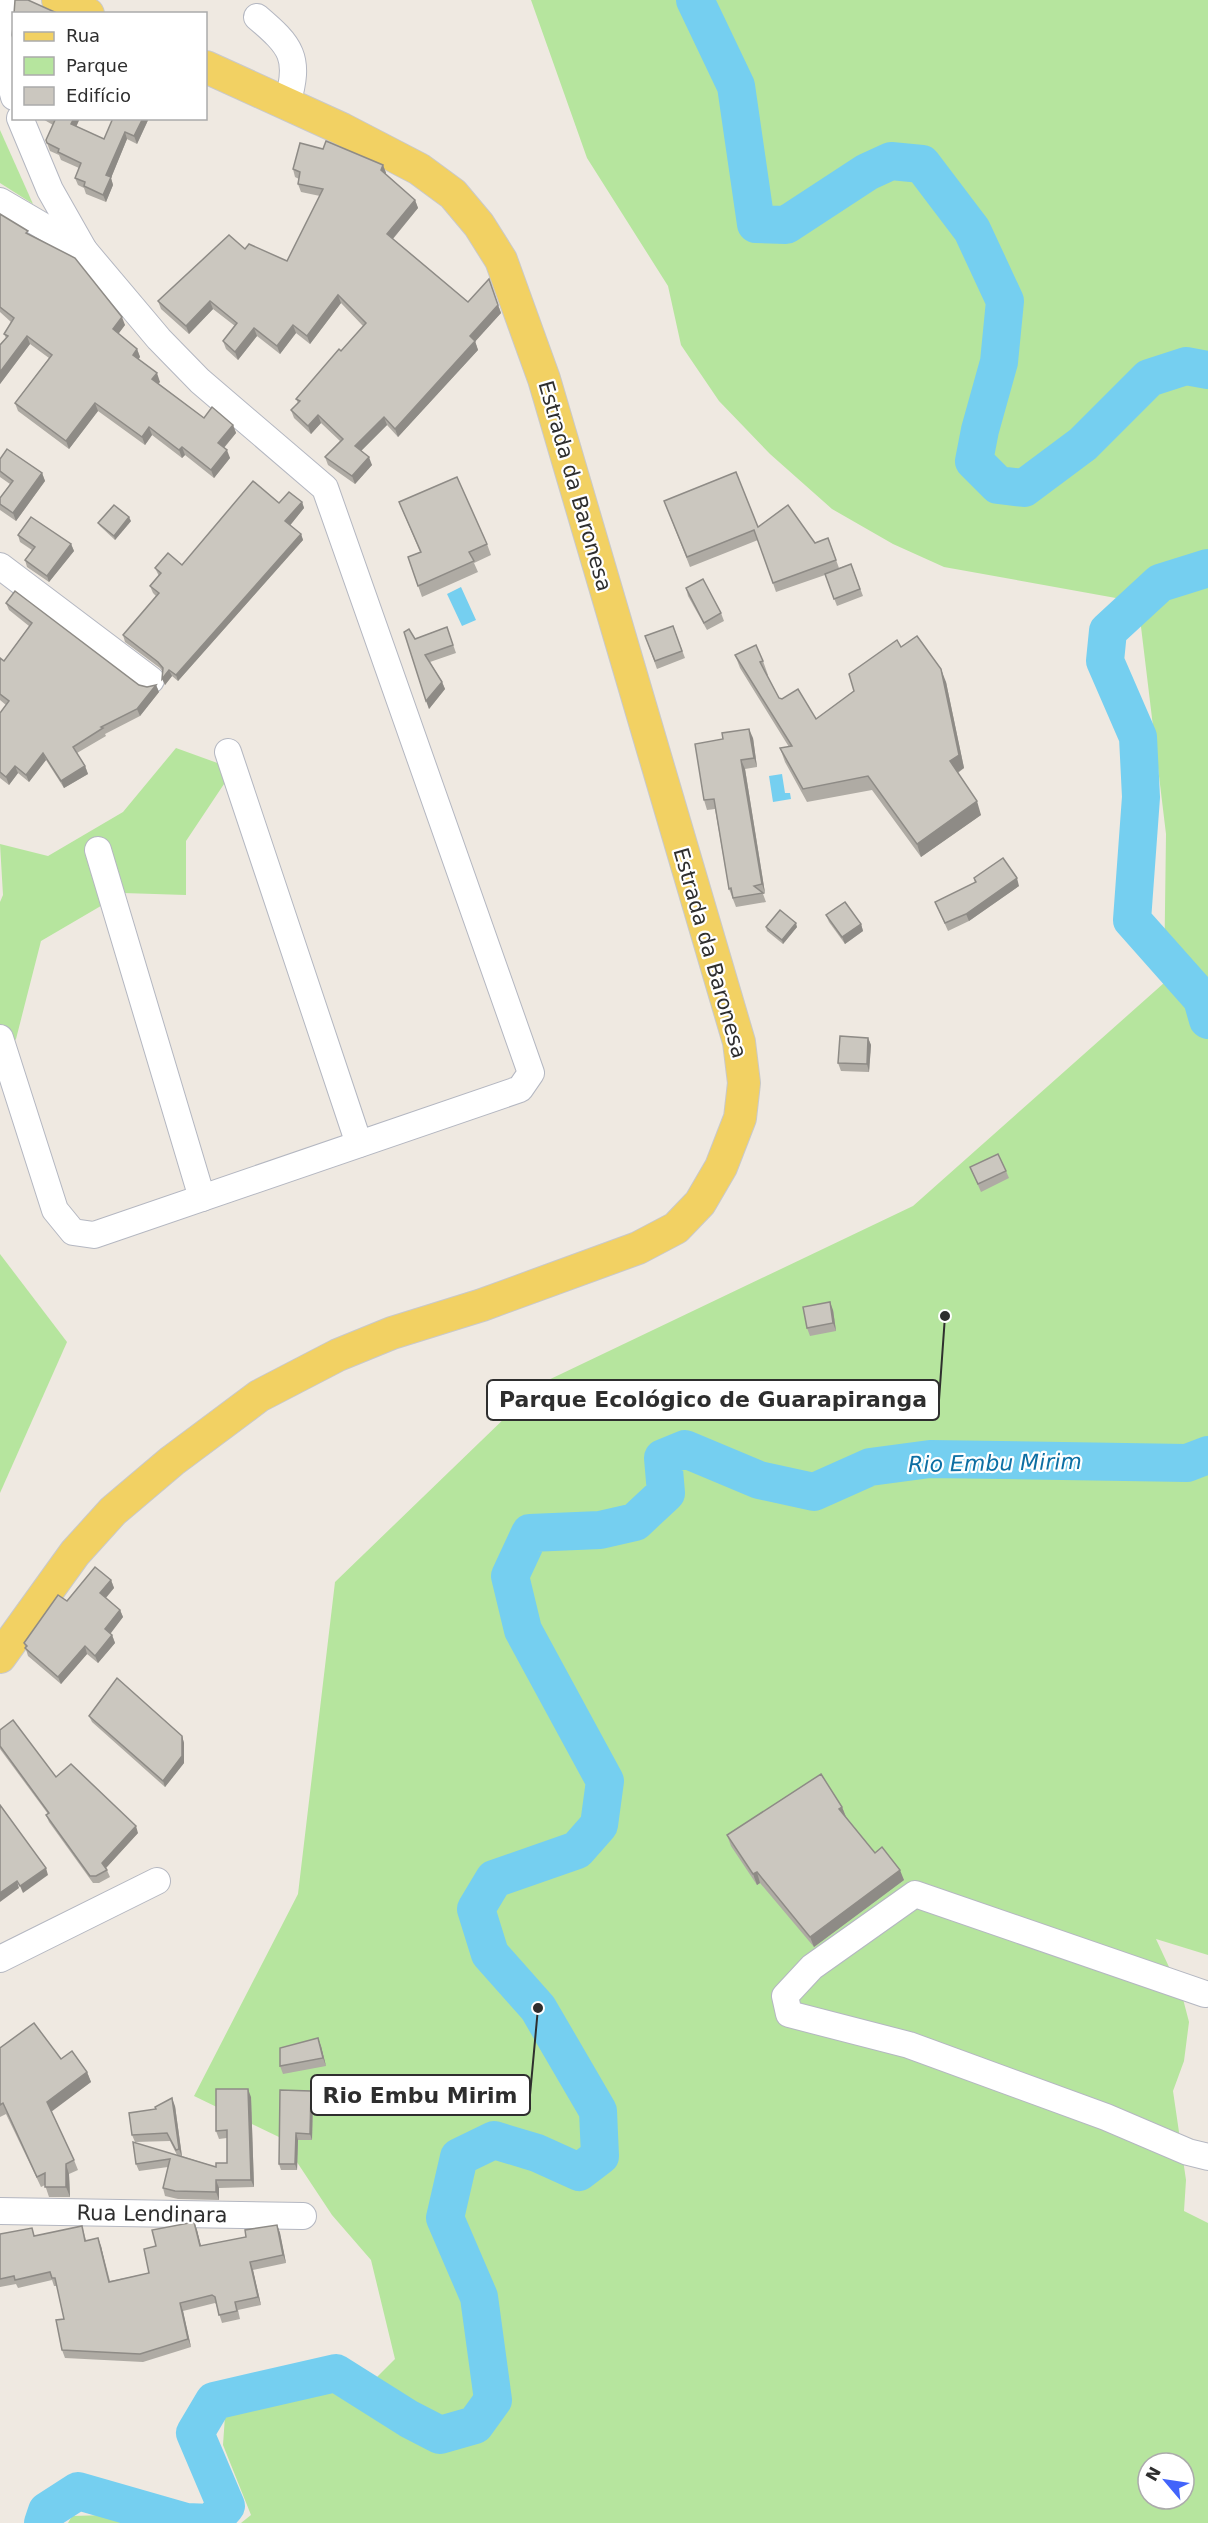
<svg xmlns="http://www.w3.org/2000/svg" width="1208" height="2523" font-family="'DejaVu Sans',sans-serif">
  <style>
    .green { fill: #b6e59e; fill-rule: evenodd }
    .water { fill: #75cff0 }
    .lines { fill: none; stroke-linecap: round; stroke-linejoin: round }
    .river { stroke: #75cff0; stroke-width: 38 }
    .minor-casing { stroke: #b4b7c1; stroke-width: 28 }
    .major-casing { stroke: #c9c9c9; stroke-width: 34 }
    .minor { stroke: #fff; stroke-width: 26 }
    .major { stroke: #f2d163; stroke-width: 32 }
    .wall { fill: #afaba4 }
    .shaded-wall { fill: #8e8b86 }
    .building { fill: #cbc7bf; stroke: #8e8b86; stroke-width: 1.5 }
    .labels { text-anchor: middle; dominant-baseline: central; stroke-width: 4.5; stroke-linejoin: round; paint-order: stroke }
    .street-label { font-size: 21px; fill: #2e2e2e; stroke: #fff }
    .water-label { font-size: 22px; font-style: italic; fill: #0d6fa3; stroke: #fff }
    .leader { fill: none; stroke: #2e2e2e; stroke-width: 2 }
    .callout-dot { fill: #2e2e2e; stroke: #fff; stroke-width: 2 }
    .callout { fill: #fff; stroke: #2e2e2e; stroke-width: 2 }
    .callout-label { font-size: 22px; text-anchor: middle; font-weight: bold; fill: #2e2e2e }
  </style>
  <rect width="100%" height="100%" fill="#efe9e1"/>
  <g class="green">
    <path d="M 531,0 L 1208,0 L 1208,1955 L 1156,1939 L 1182,1995 L 1189,2022 L 1184,2061 L 1173,2091 L 1186,2180 L 1184,2211 L 1208,2223 L 1208,2523 L 241,2523 L 251,2515 L 223,2445 L 225,2416 L 300,2390 L 361,2393 L 395,2359 L 371,2260 L 332,2215 L 281,2138 L 194,2096 L 298,1894 L 335,1582 L 540,1384 L 913,1206 L 1164,983 L 1166,834 L 1138,602 L 944,567 L 893,544 L 832,509 L 770,454 L 719,401 L 681,345 L 668,286 L 587,158 ZM 1148,2463 L 1184,2463 L 1184,2499 L 1148,2499 Z"/>
    <polygon points="0,130 33,204 0,183"/>
    <polygon points="176,748 234,769 186,841 186,895 123,893 41,941 16,1039 0,1058 0,902 3,895 0,844 48,856 123,812"/>
    <polygon points="0,1254 67,1342 0,1493"/>
    <polygon points="107,2515 132,2523 68,2523 72,2516"/>
  </g>
  <g class="water">
    <polygon points="461,587 476,620 462,626 447,594"/>
    <polygon points="782,774 785,793 790,793 791,799 773,802 769,776"/>
  </g>
  <g class="lines">
    <g class="river">
      <polyline points="695,0 736,86 756,224 786,225 867,172 891,161 922,164 972,230 1005,301 999,362 980,430 974,461 998,485 1024,488 1083,444 1149,378 1186,366 1208,370"/>
      <polyline points="1208,568 1160,583 1108,631 1105,661 1138,737 1141,797 1132,920 1202,999 1208,1020"/>
      <polyline points="43,2523 47,2511 78,2491 186,2522 211,2523 226,2506 195,2433 214,2401 336,2373 409,2419 440,2435 475,2425 493,2400 479,2297 445,2218 459,2157 494,2140 537,2153 579,2172 600,2156 598,2111 538,2008 490,1954 476,1909 494,1879 577,1850 599,1825 605,1781 523,1630 510,1576 530,1533 600,1530 635,1522 666,1493 663,1458 685,1449 759,1480 814,1492 870,1467 930,1459 1187,1463 1208,1455"/>
    </g>
    <g class="minor-casing">
      <g id="minor">
        <path d="M 257,17 C 291,46 301,57 287,104"/>
        <polyline points="0,41 3,0"/>
        <polyline points="0,46 14,97"/>
        <polyline points="0,201 84,250"/>
        <polyline points="0,566 151,680"/>
        <polyline points="228,752 359,1144"/>
        <polyline points="98,850 202,1198"/>
        <polyline points="0,1038 55,1210 73,1232 94,1235 520,1089 531,1073 325,488 200,381 159,339 84,250 50,190 20,118"/>
        <polyline points="0,1959 157,1881"/>
        <polyline points="1205,1994 915,1894 812,1967 785,1996 789,2014 909,2045 1106,2117 1188,2152 1208,2157"/>
        <polyline points="0,2211 303,2216"/>
      </g>
    </g>
    <g class="major-casing">
      <g id="major">
        <polyline points="58,0 88,14"/>
        <polyline points="0,1657 75,1553 113,1511 172,1461 259,1396 338,1355 392,1333 482,1305 638,1248 676,1228 700,1203 721,1167 740,1118 744,1083 739,1042 544,379 501,260 479,225 453,194 419,169 342,129 206,67"/>
      </g>
    </g>
    <use href="#minor" class="minor"/>
    <use href="#major" class="major"/>
  </g>
  <g class="wall">
    <polygon points="41,118 80,118 76,126 104,139 149,118 137,144 127,139 111,178 113,185 106,202 86,194 84,188 78,185 75,178 79,168 61,160 59,155 50,151 46,140 53,125"/>
    <polygon points="383,165 386,173 386,174 415,200 418,208 393,239 468,302 489,279 501,313 475,341 478,350 398,437 387,425 361,451 372,465 355,484 328,465 325,457 340,441 321,423 311,434 294,418 291,410 298,403 296,399 341,351 363,326 341,303 310,344 296,333 280,354 257,336 238,360 226,349 223,341 235,326 213,309 189,334 161,309 158,301 245,249 287,261 320,196 301,192 298,184 299,179 295,177 293,169"/>
    <polygon points="0,214 29,235 125,325 118,334 137,349 140,357 138,359 160,382 158,383 204,418 233,425 236,433 224,448 230,458 214,478 185,455 182,458 152,435 145,445 98,411 69,449 18,411 15,403 49,358 30,344 0,384 0,345 6,338 4,334 11,322 0,312"/>
    <polygon points="0,459 42,473 45,481 16,521 0,510 0,498 10,484 0,477"/>
    <polygon points="664,501 815,543 828,538 839,568 851,564 863,596 837,606 825,575 776,592 758,540 690,567"/>
    <polygon points="302,502 304,508 290,525 301,534 303,540 178,681 172,676 165,685 162,671 160,668 125,642 123,635 156,596 153,593 150,586 159,576 155,568 182,565 279,503"/>
    <polygon points="399,502 487,544 491,555 474,563 478,572 422,597 408,557 420,552"/>
    <polygon points="131,521 115,540 100,526 98,523"/>
    <polygon points="18,535 71,544 74,551 49,582 27,567 25,560 32,550 20,542"/>
    <polygon points="686,588 721,613 724,621 707,630 688,596"/>
    <polygon points="6,603 139,685 147,687 156,685 159,692 140,716 105,734 106,736 77,753 85,766 88,774 64,788 46,760 29,782 18,773 9,785 0,778 0,713 6,705 0,700 0,658 4,661 29,626 9,610"/>
    <polygon points="673,626 685,658 657,669 645,636"/>
    <polygon points="447,627 456,653 430,662 442,682 445,689 429,709 415,639"/>
    <polygon points="901,647 946,682 964,768 958,773 981,815 921,857 872,790 807,802 785,762 780,748 789,747 740,668 735,655 763,661 768,675 767,675 779,698 816,719 854,691"/>
    <polygon points="753,738 757,767 745,769 765,893 763,894 766,902 736,907 729,889 715,809 707,810 704,800"/>
    <polygon points="974,878 1019,886 969,921 948,931 935,902 975,883"/>
    <polygon points="826,915 861,924 863,931 845,944 829,922"/>
    <polygon points="766,927 797,927 783,944 767,931"/>
    <polygon points="868,1038 871,1045 869,1072 841,1071 838,1063"/>
    <polygon points="970,1167 1006,1171 1009,1178 981,1192"/>
    <polygon points="833,1310 836,1331 810,1336 807,1328"/>
    <polygon points="111,1580 114,1588 106,1598 120,1610 123,1617 110,1633 112,1635 115,1643 98,1663 87,1654 61,1684 28,1656 24,1643 67,1601"/>
    <polygon points="89,1716 182,1736 184,1743 184,1763 165,1787 92,1722"/>
    <polygon points="0,1730 56,1777 138,1833 106,1868 110,1877 99,1883 93,1883 49,1822 46,1815 48,1814 0,1749"/>
    <polygon points="842,1807 846,1817 875,1853 904,1880 814,1947 760,1883 757,1885 731,1846 727,1835"/>
    <polygon points="321,2046 326,2066 283,2074 280,2066"/>
    <polygon points="0,2048 61,2059 87,2072 91,2082 51,2111 74,2160 78,2170 69,2174 70,2197 49,2197 45,2185 41,2187 6,2114 0,2117"/>
    <polygon points="251,2097 254,2187 219,2188 219,2200 178,2199 165,2196 163,2188 168,2167 139,2171 136,2164 177,2155 170,2141 135,2142 132,2135 156,2109 175,2106 182,2156 216,2167 227,2163 227,2138 219,2139 216,2131"/>
    <polygon points="313,2097 312,2140 298,2140 297,2170 281,2170 279,2164"/>
    <polygon points="194,2222 197,2230 201,2246 246,2237 277,2225 280,2233 286,2263 253,2270 261,2305 238,2310 240,2319 222,2323 216,2304 215,2303 183,2311 191,2347 143,2362 65,2358 62,2350 64,2319 57,2286 54,2286 52,2280 18,2288 16,2284 0,2287 0,2234 35,2236 82,2226 86,2240 101,2246 110,2281 149,2273 156,2246"/>
  </g>
  <g class="shaded-wall">
    <polygon points="74,118 80,118 74,132 71,124"/>
    <polygon points="143,118 149,118 137,144 134,136"/>
    <polygon points="125,132 127,139 111,178 113,185 106,202 103,195 106,175"/>
    <polygon points="383,165 386,173 384,178 381,170"/>
    <polygon points="415,200 418,208 390,242 387,234"/>
    <polygon points="338,295 341,303 310,344 307,336"/>
    <polygon points="210,301 213,309 189,334 186,326"/>
    <polygon points="498,305 501,313 473,344 470,336"/>
    <polygon points="122,317 125,325 116,337 113,329"/>
    <polygon points="293,325 296,333 280,354 277,346"/>
    <polygon points="254,328 257,336 238,360 235,352"/>
    <polygon points="27,336 30,344 0,384 0,372"/>
    <polygon points="475,341 478,350 398,437 395,429"/>
    <polygon points="137,349 140,357 136,363 133,355"/>
    <polygon points="157,373 160,382 155,387 152,379"/>
    <polygon points="95,403 98,411 69,449 66,441"/>
    <polygon points="318,415 321,423 311,434 308,426"/>
    <polygon points="384,417 387,425 358,454 355,446"/>
    <polygon points="233,425 236,433 221,451 218,443"/>
    <polygon points="149,427 152,435 145,445 142,437"/>
    <polygon points="182,447 185,455 182,458 179,450"/>
    <polygon points="227,450 230,458 214,478 211,470"/>
    <polygon points="369,457 372,465 355,484 352,476"/>
    <polygon points="42,473 45,481 16,521 13,513"/>
    <polygon points="302,502 304,508 288,528 285,521"/>
    <polygon points="129,517 131,521 115,540 114,536"/>
    <polygon points="301,534 303,540 178,681 176,675"/>
    <polygon points="71,544 74,551 49,582 47,576"/>
    <polygon points="941,669 946,682 964,768 955,774 950,761"/>
    <polygon points="169,670 172,676 165,685 162,679"/>
    <polygon points="442,682 445,689 429,709 426,701"/>
    <polygon points="156,685 159,692 140,716 137,709"/>
    <polygon points="749,729 753,738 757,767 754,758"/>
    <polygon points="43,753 46,760 29,782 26,775"/>
    <polygon points="741,760 745,769 765,893 762,884"/>
    <polygon points="15,766 18,773 9,785 6,777"/>
    <polygon points="85,766 88,774 64,788 61,781"/>
    <polygon points="977,801 981,815 921,857 917,844"/>
    <polygon points="1017,878 1019,886 969,921 966,914"/>
    <polygon points="796,923 797,927 783,944 782,940"/>
    <polygon points="861,924 863,931 845,944 842,937"/>
    <polygon points="868,1038 871,1045 869,1072 867,1064"/>
    <polygon points="830,1302 833,1310 836,1331 833,1323"/>
    <polygon points="111,1580 114,1588 103,1601 100,1593"/>
    <polygon points="120,1610 123,1617 108,1637 105,1629"/>
    <polygon points="112,1635 115,1643 98,1663 95,1656"/>
    <polygon points="85,1646 87,1654 61,1684 58,1677"/>
    <polygon points="182,1736 184,1743 184,1763 165,1787 163,1781"/>
    <polygon points="842,1807 846,1817 839,1809"/>
    <polygon points="136,1826 138,1833 104,1870 102,1863"/>
    <polygon points="46,1868 48,1875 23,1893 20,1886"/>
    <polygon points="900,1870 904,1880 814,1947 810,1937"/>
    <polygon points="757,1872 760,1883 757,1885 753,1874"/>
    <polygon points="17,1881 19,1888 0,1902 0,1893"/>
    <polygon points="318,2038 321,2046 326,2066 323,2058"/>
    <polygon points="87,2072 91,2082 51,2112 47,2102"/>
    <polygon points="248,2089 251,2097 254,2187 251,2180"/>
    <polygon points="311,2091 313,2097 312,2140 310,2134"/>
    <polygon points="172,2098 175,2106 182,2157 179,2149"/>
    <polygon points="296,2133 298,2140 297,2170 295,2164"/>
    <polygon points="66,2164 69,2174 70,2197 66,2187"/>
    <polygon points="216,2180 219,2188 219,2200 216,2192"/>
    <polygon points="194,2222 197,2230 203,2254 200,2246"/>
    <polygon points="277,2225 280,2233 286,2263 283,2255"/>
    <polygon points="98,2238 101,2246 111,2290"/>
    <polygon points="250,2262 253,2270 261,2305 258,2297"/>
    <polygon points="180,2303 183,2311 191,2347 188,2339"/>
  </g>
  <g class="building">
    <polygon points="15,0 28,0 59,14 14,14"/>
    <polygon points="14,20 14,42 12,35"/>
    <polygon points="52,118 74,118 71,124 104,139 113,118 143,118 134,136 125,132 106,175 111,177 103,195 84,186 85,182 75,178 81,163 58,152 59,149 47,143 46,140 55,120"/>
    <polygon points="326,141 383,165 381,170 415,200 387,234 468,302 489,279 498,305 470,336 475,341 395,429 384,417 355,446 369,457 352,476 325,457 343,439 318,415 308,426 291,410 300,401 296,399 339,349 341,351 366,323 338,295 307,336 293,325 277,346 254,328 235,352 223,341 237,323 210,301 186,326 158,301 229,235 245,249 249,244 287,261 323,189 298,184 300,172 293,169 300,143 323,149"/>
    <polygon points="0,214 28,231 26,233 75,258 122,317 113,329 137,349 133,355 157,373 152,379 204,418 212,407 233,425 218,443 227,450 211,470 182,447 179,450 149,427 142,437 95,403 66,441 15,403 52,355 27,336 0,372 0,345 8,336 4,334 14,318 0,307"/>
    <polygon points="7,449 42,473 13,513 0,504 0,498 13,481 0,471 0,459"/>
    <polygon points="736,472 758,527 788,505 815,543 828,538 836,560 773,583 754,530 687,557 664,501"/>
    <polygon points="457,477 487,544 469,552 474,561 418,586 408,557 421,552 399,502"/>
    <polygon points="253,481 279,503 289,492 302,502 285,521 301,534 176,675 169,670 162,679 163,668 158,662 123,635 159,593 150,586 161,573 155,568 168,553 182,565"/>
    <polygon points="114,505 129,517 114,536 98,523"/>
    <polygon points="31,517 71,544 47,576 25,560 35,547 18,535"/>
    <polygon points="851,564 860,589 834,599 825,574"/>
    <polygon points="703,579 721,613 704,623 686,588"/>
    <polygon points="15,591 139,685 147,687 156,685 137,709 101,727 103,728 73,747 85,766 61,781 43,753 26,775 15,766 6,777 0,772 0,713 9,701 0,694 0,658 4,661 32,623 6,603"/>
    <polygon points="673,626 682,651 655,661 645,636"/>
    <polygon points="447,627 453,645 425,655 442,682 426,701 404,632 409,629 415,639"/>
    <polygon points="917,636 941,669 959,755 950,761 977,801 917,844 868,776 803,789 780,748 792,746 735,655 756,645 763,661 760,662 779,698 782,699 798,689 816,719 854,691 849,674 897,640 901,647"/>
    <polygon points="749,729 754,758 741,760 762,884 754,886 763,893 733,898 731,888 729,889 714,799 704,800 695,744 723,739 722,733"/>
    <polygon points="1003,858 1017,878 966,914 945,923 935,902 976,882 974,878"/>
    <polygon points="845,902 861,924 842,937 826,915"/>
    <polygon points="780,910 796,923 782,940 766,927"/>
    <polygon points="840,1036 868,1038 867,1064 838,1063"/>
    <polygon points="998,1154 1006,1171 978,1184 970,1167"/>
    <polygon points="830,1302 833,1323 807,1328 803,1307"/>
    <polygon points="95,1567 111,1580 100,1593 120,1610 105,1629 112,1635 95,1656 85,1646 58,1677 25,1648 27,1646 24,1643 58,1595 67,1601"/>
    <polygon points="117,1678 182,1736 182,1756 163,1781 89,1716"/>
    <polygon points="13,1720 56,1777 71,1764 136,1826 102,1863 107,1870 96,1876 90,1876 46,1815 49,1813 0,1746 0,1730"/>
    <polygon points="821,1774 842,1807 839,1809 875,1853 882,1847 900,1870 810,1937 757,1872 753,1874 727,1835"/>
    <polygon points="0,1805 46,1868 20,1886 17,1881 0,1893"/>
    <polygon points="34,2023 61,2059 72,2051 87,2072 47,2102 74,2160 66,2164 66,2187 45,2187 45,2173 37,2177 3,2103 0,2105 0,2048"/>
    <polygon points="318,2038 323,2058 280,2066 280,2048"/>
    <polygon points="216,2089 248,2089 251,2180 216,2180 216,2192 175,2191 163,2188 170,2159 136,2164 133,2142 216,2167 216,2163 227,2163 227,2130 216,2131"/>
    <polygon points="280,2090 311,2091 310,2134 296,2133 295,2164 279,2164"/>
    <polygon points="172,2098 179,2149 176,2150 167,2133 132,2135 129,2113 156,2109 155,2107"/>
    <polygon points="194,2222 200,2246 246,2237 245,2230 277,2225 283,2255 250,2262 258,2297 235,2302 237,2311 219,2315 215,2297 212,2295 180,2303 188,2339 140,2354 62,2350 56,2320 64,2319 55,2278 52,2278 50,2272 15,2280 14,2276 0,2279 0,2234 32,2228 34,2236 82,2226 85,2241 98,2238 109,2282 149,2273 144,2249 156,2246 152,2230"/>
  </g>
  <g class="labels">
    <g class="street-label">
      <text transform="translate(575 486) rotate(74)">Estrada da Baronesa</text>
      <text transform="translate(710 953) rotate(74)">Estrada da Baronesa</text>
      <text transform="translate(152 2214) rotate(1)">Rua Lendinara</text>
    </g>
    <g class="water-label">
      <text transform="translate(995 1463) rotate(-1)">Rio Embu Mirim</text>
    </g>
  </g>
  <path class="leader" d="M945 1316L939 1400M538 2008L530 2095"/>
  <g class="callout-dot">
    <circle cx="945" cy="1316" r="6"/>
    <circle cx="538" cy="2008" r="6"/>
  </g>
  <g class="callout">
    <rect x="487" y="1380" width="452" height="40" rx="6"/>
    <rect x="311" y="2075" width="219" height="40" rx="6"/>
  </g>
  <g class="callout-label">
    <text x="713" y="1407">Parque Ecológico de Guarapiranga</text>
    <text x="420" y="2103">Rio Embu Mirim</text>
  </g>
  <rect x="12" y="12" width="195" height="108" fill="#ffffff" stroke="#ababab" stroke-width="1.5"/>
  <rect x="24" y="32" width="30" height="9" fill="#f2d163" stroke="#ababab" stroke-width="1.5"/>
  <text x="66" y="42" font-size="18" fill="#2e2e2e">Rua</text>
  <rect x="24" y="57" width="30" height="18" fill="#b6e59e" stroke="#ababab" stroke-width="1.5"/>
  <text x="66" y="72" font-size="18" fill="#2e2e2e">Parque</text>
  <rect x="24" y="87" width="30" height="18" fill="#cbc7bf" stroke="#ababab" stroke-width="1.5"/>
  <text x="66" y="102" font-size="18" fill="#2e2e2e">Edifício</text>
  <g transform="translate(1166 2481) rotate(299)"><circle r="28" fill="#ffffff" stroke="#ababab" stroke-width="1.5"/>
  <path d="M0-4.5L10 22L0 15L-10 22Z" fill="#4264fb"/>
  <text y="-9" font-size="16" font-weight="bold" text-anchor="middle" fill="#2e2e2e">N</text>
  </g>
</svg>
